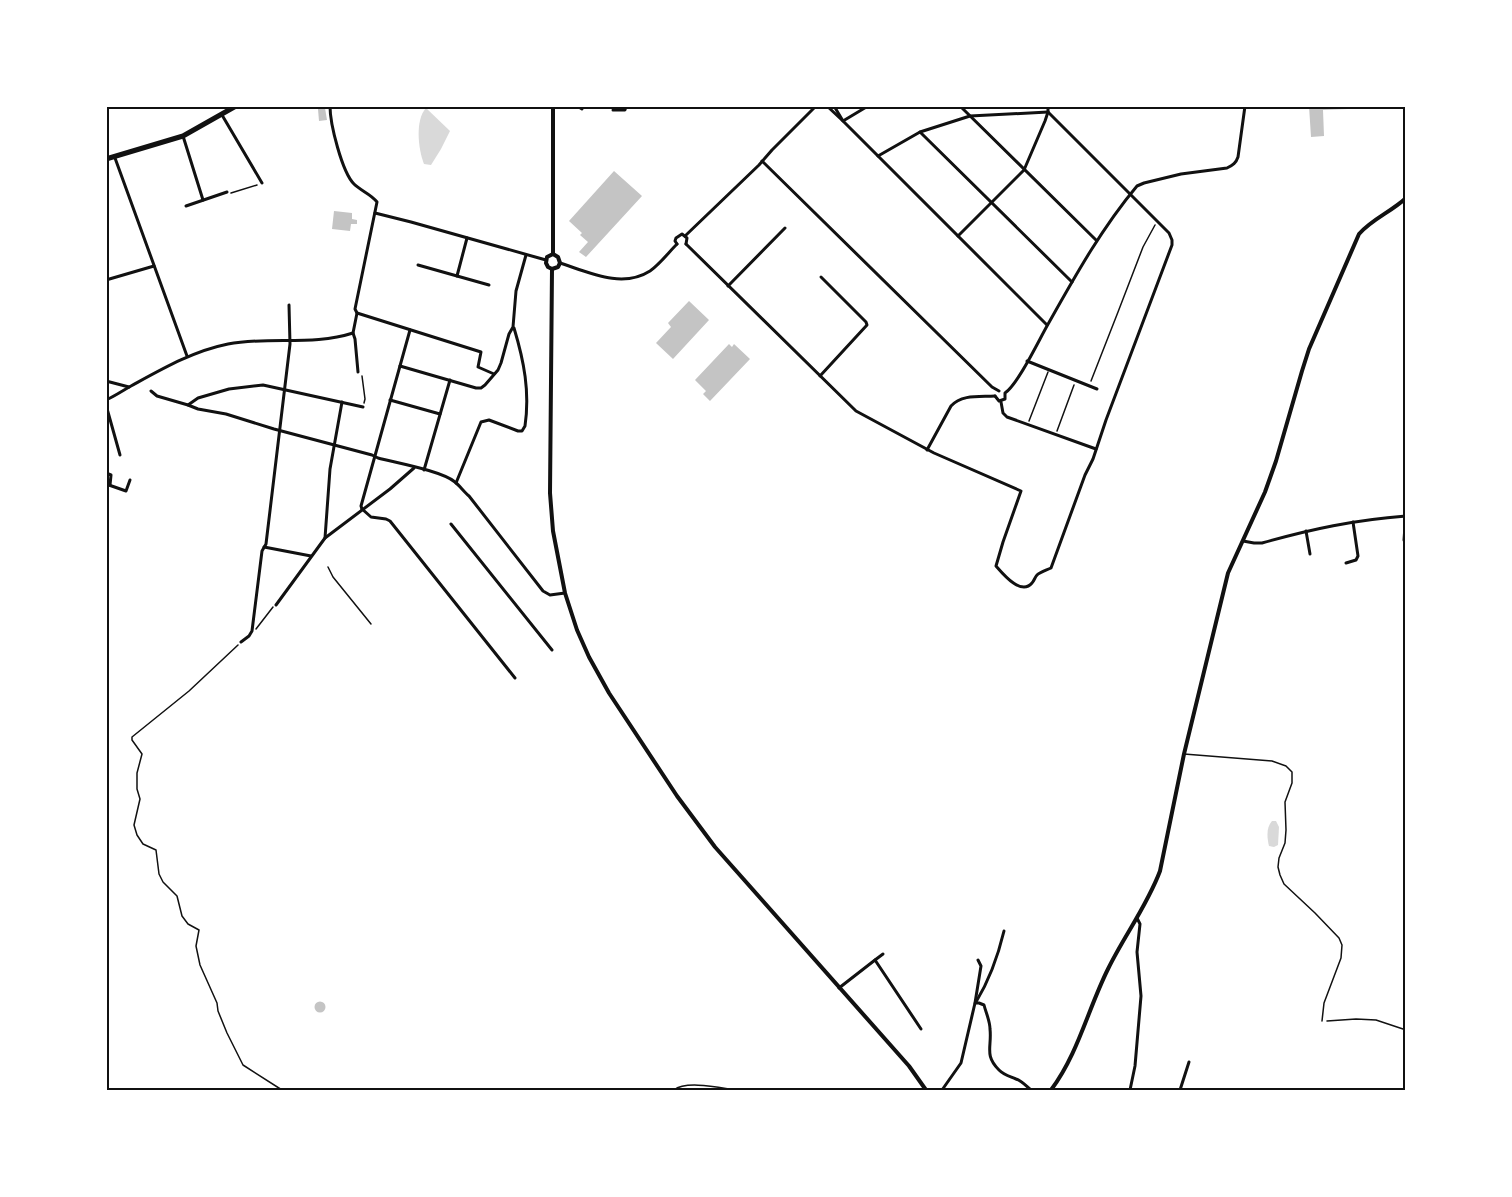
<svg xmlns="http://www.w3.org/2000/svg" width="1512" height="1197" font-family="Rubik,sans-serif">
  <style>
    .water { fill: #d9d9d9 }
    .building { fill: #c4c4c4 }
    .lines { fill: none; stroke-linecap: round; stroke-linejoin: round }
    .path { stroke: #111; stroke-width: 1.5 }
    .service { stroke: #111; stroke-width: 1.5 }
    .minor { stroke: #111; stroke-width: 3 }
    .tertiary { stroke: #111; stroke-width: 4 }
    .primary { stroke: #111; stroke-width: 5 }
    .neatline { fill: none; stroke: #111; stroke-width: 2 }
  </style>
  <rect width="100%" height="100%" fill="#fff"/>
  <g class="water">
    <path d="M 426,108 L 450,131 L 441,149 L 431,165 L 424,164 C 418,149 415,120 426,108 Z"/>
    <path d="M 1272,821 L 1276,821 L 1279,827 L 1278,845 L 1274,847 L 1269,846 C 1267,837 1266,828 1272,821 Z"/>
  </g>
  <g class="building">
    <polygon points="1309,106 1348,106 1348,109 1323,110 1324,136 1311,137"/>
    <polygon points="325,108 327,120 319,121 318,109"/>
    <polygon points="614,171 642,196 586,257 579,252 588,242 580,235 582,233 569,221"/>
    <polygon points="334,211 352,213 352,219 357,220 357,224 351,224 350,231 332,229"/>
    <polygon points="689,301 709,320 673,359 656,343 671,327 668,323"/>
    <polygon points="729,344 732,347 734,344 750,359 710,401 703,394 706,391 695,380"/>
    <circle cx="320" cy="1007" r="5.5"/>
  </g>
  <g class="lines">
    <g class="path">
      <polyline points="231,193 257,185"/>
      <polyline points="362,376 365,399 364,403"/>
      <polyline points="1091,381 1118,312 1143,247 1155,225"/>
      <polyline points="1029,421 1048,372"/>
      <polyline points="1057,431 1074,385"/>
      <polyline points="256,629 273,607"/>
      <polyline points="238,645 189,691 132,737 132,740 142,754 137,773 137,789 140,799 134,825 137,835 143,844 156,850 159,874 163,882 177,896 182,916 188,924 199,930 196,946 200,965 217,1003 218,1011 227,1033 243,1065 282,1090"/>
      <polyline points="1327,1021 1356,1019 1376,1020 1406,1030"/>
      <path d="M 674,1090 C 686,1080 721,1088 736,1090"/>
    </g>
    <g class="service">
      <polyline points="328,567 333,577 371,624"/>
      <polyline points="1184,754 1272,761 1286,766 1292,772 1292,783 1285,802 1286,830 1285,843 1279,858 1278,867 1280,875 1284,884 1315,913 1339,938 1342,945 1341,958 1324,1003 1322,1021"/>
    </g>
    <g class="minor">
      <path d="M 330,106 C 330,124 342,172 354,184 C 361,191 371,194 377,202 L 355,309 L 357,313 L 353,333 L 355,339 L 358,372"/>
      <polyline points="577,106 582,109"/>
      <polyline points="827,106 843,121 868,106"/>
      <polyline points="834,106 843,121 1047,325"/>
      <polyline points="960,106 1096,240"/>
      <polyline points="613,110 625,110 626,106"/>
      <polyline points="222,115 262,183"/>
      <polyline points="920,132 1072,282"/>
      <polyline points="183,136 203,200"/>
      <polyline points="878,156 920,132 970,116 1048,112"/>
      <polyline points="115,158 187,356"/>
      <polyline points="762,161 992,387 999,391"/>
      <polyline points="186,206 227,192"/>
      <polyline points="375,213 411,222 546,260"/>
      <polyline points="685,236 759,165 772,150 816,106"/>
      <polyline points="958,236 1024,170 1045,121 1048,112 1048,106"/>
      <polyline points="677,244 675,241 676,238 682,234 687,238 686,244"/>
      <path d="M 686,244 L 856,411 L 934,453 L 1021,491 L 1003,542 L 996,566 C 1003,574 1021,596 1032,583 C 1034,581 1035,577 1037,575 C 1040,572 1047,570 1051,568 L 1085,475 L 1093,459 L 1106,420 L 1172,245 L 1172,240 L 1169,233 L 1048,112"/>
      <path d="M 560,263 C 588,272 622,289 650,271 C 660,264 668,253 677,244"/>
      <polyline points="418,265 489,285"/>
      <polyline points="457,276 467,238"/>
      <polyline points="106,280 154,266"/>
      <polyline points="728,286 785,228"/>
      <polyline points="357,313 481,352 478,367 494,374"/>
      <polyline points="1027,361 1097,389"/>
      <polyline points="400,366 476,388 481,388 485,385 498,370 501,363 509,334 513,327 516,291 526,255"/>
      <polyline points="820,376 867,325 866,322 821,277"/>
      <polyline points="106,381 129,387"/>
      <path d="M 151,391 L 157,396 L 188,405 L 198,409 L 226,414 L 274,429 L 372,455 L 378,458 C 397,463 442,471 455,482 C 460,486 464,492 469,496 L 543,591 L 550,595 L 565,593"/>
      <path d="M 995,396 L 999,401 L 1005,399 L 1005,393 C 1018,384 1038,342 1047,326 C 1074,278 1101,229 1137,186 L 1144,183 L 1181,174 L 1227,168 C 1233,165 1236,163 1238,157 L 1245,106"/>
      <path d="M 106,400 C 115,396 122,391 131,386 C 162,369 193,351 228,344 C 270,336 313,346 353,333"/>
      <polyline points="390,400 440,414"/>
      <polyline points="1001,402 1003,413 1007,417 1096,449"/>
      <polyline points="106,405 120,455"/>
      <polyline points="188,405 198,398 229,389 263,385 363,407"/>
      <path d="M 927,450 L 951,406 C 962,394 980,397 995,396"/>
      <polyline points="424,470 450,380"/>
      <polyline points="106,473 111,475 110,485"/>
      <path d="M 456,483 L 481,422 L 489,420 L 518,431 L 522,431 L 525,426 C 530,392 524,361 514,328"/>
      <polyline points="106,484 126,491 130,480"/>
      <polyline points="362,509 371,517 386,519 390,521 515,678"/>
      <polyline points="362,509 361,506 410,330"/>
      <polyline points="451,524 552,650"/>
      <polyline points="1306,531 1310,554"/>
      <polyline points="325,538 390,489 414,468"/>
      <polyline points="1404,540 1406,512"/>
      <path d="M 1243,541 L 1254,543 L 1262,543 C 1312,529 1354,520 1406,516"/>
      <polyline points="264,547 311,556"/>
      <polyline points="1346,563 1356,560 1358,556 1353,522"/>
      <polyline points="276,605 325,538 330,469 342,402"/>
      <polyline points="241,642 249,636 252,631 262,551 266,544 290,344 289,305"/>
      <polyline points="875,960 883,954"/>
      <polyline points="839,988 875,960 921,1029"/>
      <path d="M 976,1002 C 990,979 998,956 1004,931"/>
      <path d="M 975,1003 L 979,1003 L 984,1005 C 986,1013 990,1021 990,1029 C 992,1047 984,1055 999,1070 C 1004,1075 1009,1076 1016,1079 C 1022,1081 1026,1086 1031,1090"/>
      <polyline points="942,1090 961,1063 975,1003 981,966 978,960"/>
      <polyline points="1130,1090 1135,1066 1141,996 1137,952 1140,924 1137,918"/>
      <polyline points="1180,1090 1189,1062"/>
    </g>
    <g class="tertiary">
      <polyline points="553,106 553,254"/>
      <polyline points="553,254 547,257 546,263 548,267 552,269 550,493 553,531 565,593 577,630 589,657 609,693 677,796 715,847 909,1066 926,1090"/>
      <polyline points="552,269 558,267 560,263 558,257 553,254"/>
      <path d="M 1051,1090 C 1078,1054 1088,1009 1108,969 C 1124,936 1147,906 1160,871 L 1184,754 L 1228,573 L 1265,492 L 1276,461 L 1302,371 L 1309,349 L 1359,234 C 1372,219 1391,212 1406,198"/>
    </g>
    <polyline class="primary" points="106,159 183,136 236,106"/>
  </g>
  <rect width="1512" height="1197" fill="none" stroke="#ffffff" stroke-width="216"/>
  <rect x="108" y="108" width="1296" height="981" class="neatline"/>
</svg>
